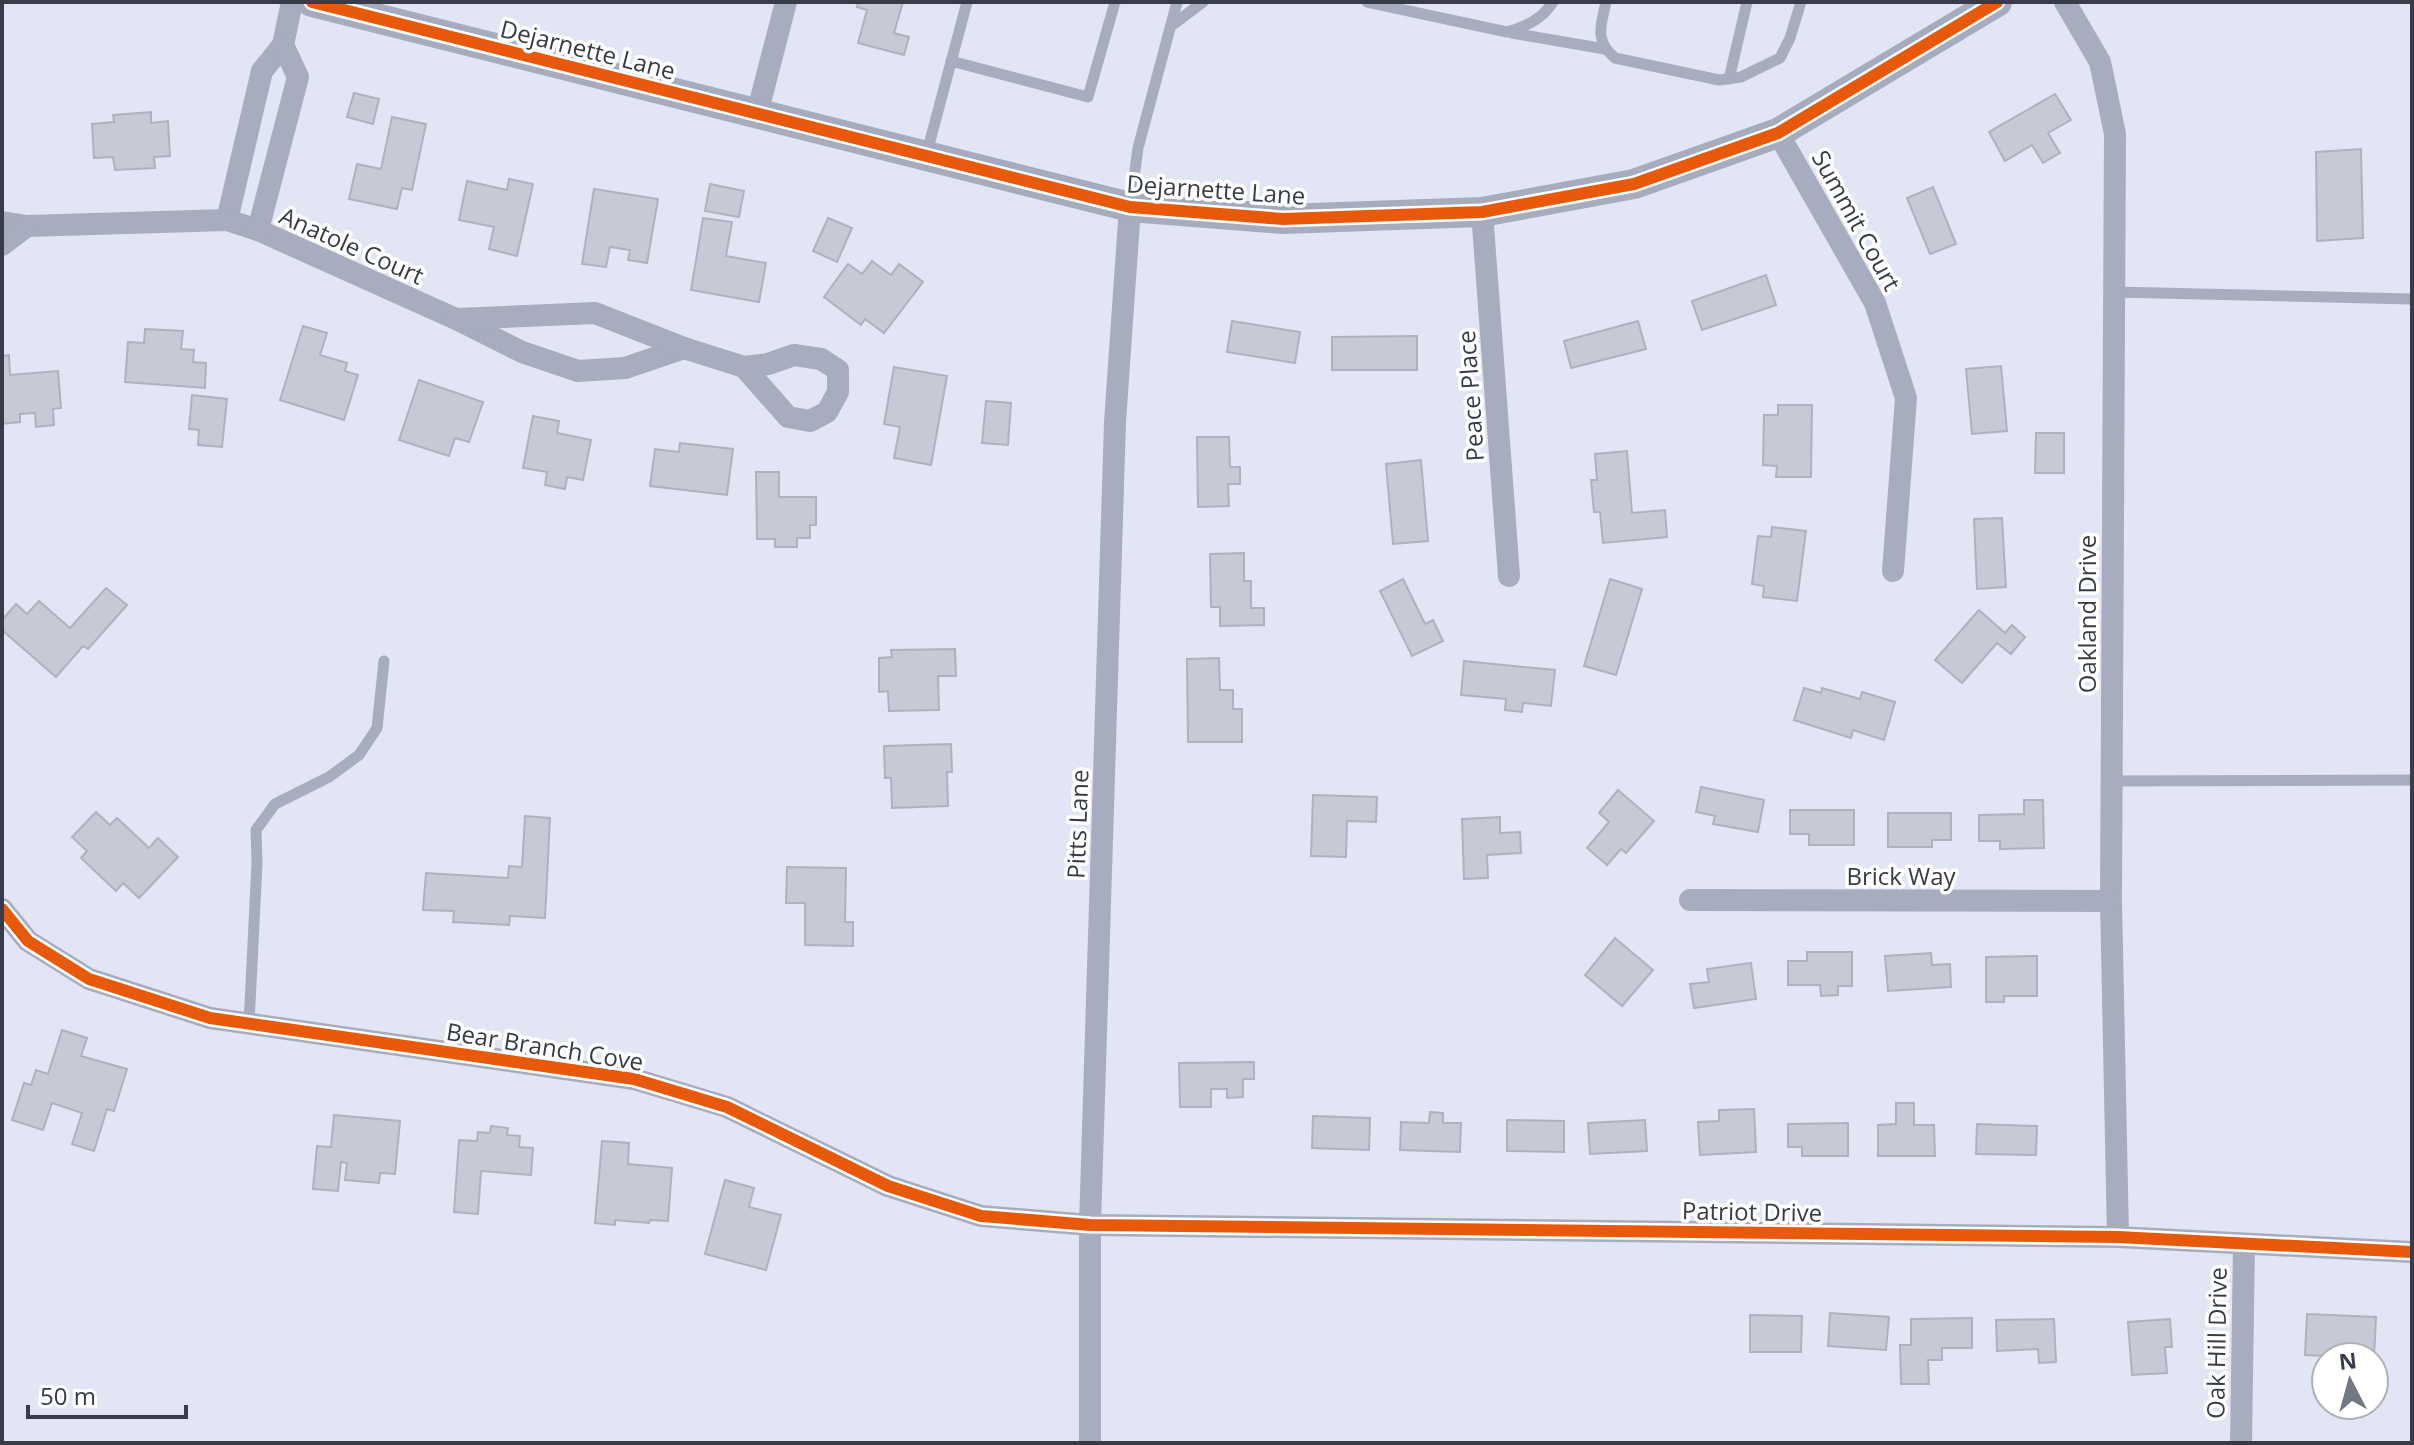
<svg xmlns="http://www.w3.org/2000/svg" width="2414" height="1445" font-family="'Open Sans',sans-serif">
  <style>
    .building { fill: #c6c9d6; stroke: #afb2be; stroke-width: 2 }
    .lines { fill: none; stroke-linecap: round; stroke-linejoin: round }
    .lane { stroke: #a7adbe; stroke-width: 11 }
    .street { stroke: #a7adbe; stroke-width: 22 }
    .secondary { stroke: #a6abbe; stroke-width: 30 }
    .cycleway-casing { stroke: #fff; stroke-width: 17 }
    .cycleway { stroke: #e8590c; stroke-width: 12 }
    .labels { text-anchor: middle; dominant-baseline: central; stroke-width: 7; stroke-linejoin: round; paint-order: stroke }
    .street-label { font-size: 24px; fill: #383c48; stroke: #fff }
  </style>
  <rect width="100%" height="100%" fill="#e2e6f4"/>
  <g class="building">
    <polygon points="858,2 903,2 894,33 909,37 904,55 858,43 867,10 857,7"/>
    <polygon points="354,93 379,99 373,124 347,117"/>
    <polygon points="2055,94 2071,120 2048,133 2060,153 2043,163 2032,145 2005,161 1989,132"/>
    <polygon points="151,112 151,123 168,121 170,156 154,157 155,168 115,170 113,157 94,158 92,124 114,122 113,115"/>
    <polygon points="392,117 426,124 412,190 402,188 397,209 349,199 357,164 381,169"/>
    <polygon points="2361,149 2363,238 2317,241 2316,152"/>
    <polygon points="509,179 533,184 517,256 489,249 494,227 459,220 467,181 507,190"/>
    <polygon points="710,184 744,191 739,217 705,211"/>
    <polygon points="1933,187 1956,244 1930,254 1907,198"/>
    <polygon points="594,189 658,199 647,263 628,260 630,250 610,247 606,267 582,264"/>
    <polygon points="703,218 732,222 726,256 766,263 759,302 691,290"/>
    <polygon points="828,218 852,228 837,262 813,251"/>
    <polygon points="872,261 891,275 899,264 923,282 884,333 865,319 861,325 824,297 848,264 862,274"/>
    <polygon points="1766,275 1776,305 1702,330 1692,301"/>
    <polygon points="1232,321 1300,332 1295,363 1227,352"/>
    <polygon points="1638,321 1646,349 1571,368 1564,341"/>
    <polygon points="303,326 327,333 320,355 347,363 345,371 358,375 344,420 280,400"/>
    <polygon points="145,329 183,331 181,349 194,350 193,362 206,363 205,388 125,382 128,342 144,343"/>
    <polygon points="1417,336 1417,370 1332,370 1332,337"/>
    <polygon points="9,355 10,375 58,371 61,408 53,409 54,425 36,427 35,413 20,414 20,422 2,424 2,356"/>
    <polygon points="2001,366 2007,431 1972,434 1966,369"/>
    <polygon points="894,367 947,376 931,465 894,458 900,427 884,424"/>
    <polygon points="419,380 483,402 469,442 455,438 449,456 399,440"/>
    <polygon points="192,395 227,399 222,447 198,445 199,430 189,429"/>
    <polygon points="986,401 1011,403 1008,445 982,443"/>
    <polygon points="1778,405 1812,405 1811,477 1776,477 1777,466 1763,465 1764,415 1778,415"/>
    <polygon points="533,416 559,421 557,433 591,440 583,480 567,477 565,489 545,485 547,472 523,468"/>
    <polygon points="2036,433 2064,433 2064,473 2035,473"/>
    <polygon points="1197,437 1229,437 1230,467 1240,467 1240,484 1228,484 1229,506 1198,507"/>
    <polygon points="680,443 733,449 727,495 650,486 655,449 679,452"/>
    <polygon points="1627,451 1632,513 1665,510 1667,537 1603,543 1600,512 1594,512 1591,480 1597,480 1595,454"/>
    <polygon points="1421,460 1428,541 1393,544 1386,464"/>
    <polygon points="756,472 779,472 779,497 816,497 816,525 810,525 810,538 797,538 797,547 775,547 775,539 757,539"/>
    <polygon points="2002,518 2006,587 1977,589 1974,519"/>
    <polygon points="1772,527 1806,531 1797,601 1763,597 1764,586 1752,584 1758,536 1771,537"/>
    <polygon points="1244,553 1244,581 1251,581 1251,608 1264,608 1264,625 1220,626 1220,607 1211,607 1210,554"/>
    <polygon points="1403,579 1425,624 1433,620 1443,641 1412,656 1380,591"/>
    <polygon points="1610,579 1642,589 1616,675 1584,666"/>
    <polygon points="106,588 127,605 88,649 83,646 56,677 2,630 2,620 16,604 27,614 39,601 70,628"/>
    <polygon points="1979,610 2005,633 2012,625 2025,637 2011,654 1997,643 1962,683 1935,660"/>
    <polygon points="955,649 956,676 938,676 939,710 889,711 888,691 879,692 879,658 892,657 891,650"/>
    <polygon points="1219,658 1220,690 1233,690 1233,709 1242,709 1242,742 1188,742 1187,659"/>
    <polygon points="1464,661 1555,670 1551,706 1523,703 1522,712 1505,710 1506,699 1461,695"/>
    <polygon points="1804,688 1821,693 1822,688 1860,699 1862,692 1895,702 1884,740 1853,730 1851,738 1794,720"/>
    <polygon points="951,744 952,772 947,772 948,806 892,808 891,778 885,778 884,746"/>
    <polygon points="1701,787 1764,800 1758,832 1713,824 1715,816 1696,812"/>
    <polygon points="1618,790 1654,821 1626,853 1621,849 1607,865 1587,848 1609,822 1599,813"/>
    <polygon points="1313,795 1377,797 1376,822 1347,821 1346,857 1311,856"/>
    <polygon points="2024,800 2043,800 2044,848 2000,849 2000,841 1979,841 1979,815 2024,814"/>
    <polygon points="1790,810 1854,810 1854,845 1809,845 1809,834 1790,834"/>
    <polygon points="96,812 110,825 117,818 149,848 158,838 178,857 139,898 123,883 116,891 81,858 87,851 72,837"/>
    <polygon points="1888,813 1951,813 1951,840 1932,840 1932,847 1888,847"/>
    <polygon points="525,816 550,818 545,918 510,916 509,925 453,922 454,911 423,910 426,873 508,878 509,866 522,867"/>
    <polygon points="1500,817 1500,833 1520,832 1521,853 1487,855 1488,878 1464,879 1462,819"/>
    <polygon points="787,867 846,868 845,922 853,922 853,946 805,945 805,903 786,903"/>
    <polygon points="1615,938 1653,970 1622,1006 1585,975"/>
    <polygon points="1807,952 1852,952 1852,986 1838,986 1838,995 1821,996 1820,985 1788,985 1788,961 1807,961"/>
    <polygon points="1931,953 1932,965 1950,964 1951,987 1888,991 1885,956"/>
    <polygon points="2037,956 2037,996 2004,996 2004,1002 1986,1002 1986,957"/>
    <polygon points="1751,963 1756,999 1694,1008 1690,984 1709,982 1707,969"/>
    <polygon points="62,1030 87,1038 81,1056 127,1069 114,1111 107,1109 94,1151 72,1144 82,1113 52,1103 43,1130 12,1120 24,1083 31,1085 36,1070 48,1074"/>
    <polygon points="1254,1062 1254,1079 1243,1079 1243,1097 1227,1098 1227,1089 1211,1089 1211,1107 1180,1107 1179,1063"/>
    <polygon points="1896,1103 1914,1103 1914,1125 1934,1125 1935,1156 1878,1156 1878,1125 1896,1124"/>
    <polygon points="1754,1109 1756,1152 1700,1155 1698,1122 1719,1121 1719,1110"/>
    <polygon points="1430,1112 1443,1113 1443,1123 1461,1123 1460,1152 1400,1150 1401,1122 1429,1123"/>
    <polygon points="334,1115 400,1121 395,1174 380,1173 379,1183 345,1180 347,1163 341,1162 338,1191 313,1189 317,1146 331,1147"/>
    <polygon points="1313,1116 1370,1118 1369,1150 1312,1148"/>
    <polygon points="1507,1120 1564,1121 1564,1152 1507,1151"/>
    <polygon points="1645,1120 1647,1151 1590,1154 1588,1123"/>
    <polygon points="1848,1123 1848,1156 1802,1156 1802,1147 1788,1147 1788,1124"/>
    <polygon points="1977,1124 2037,1126 2036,1155 1976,1154"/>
    <polygon points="491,1126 508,1128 507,1135 520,1136 519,1147 533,1148 531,1175 481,1171 478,1214 454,1212 459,1140 477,1141 478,1132 490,1133"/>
    <polygon points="602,1141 629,1143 628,1164 672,1168 668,1221 650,1220 649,1223 615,1220 615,1225 595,1223"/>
    <polygon points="725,1180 754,1188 749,1207 781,1215 766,1270 705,1254"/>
    <polygon points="1830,1313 1889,1317 1886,1350 1828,1346"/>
    <polygon points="2307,1314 2376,1317 2374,1358 2305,1355"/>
    <polygon points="1750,1315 1802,1316 1801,1352 1750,1352"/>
    <polygon points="1972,1318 1972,1348 1942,1348 1942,1360 1928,1360 1929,1384 1901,1384 1900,1345 1911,1345 1911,1319"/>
    <polygon points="2054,1319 2056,1362 2039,1363 2038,1349 1997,1351 1996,1320"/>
    <polygon points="2170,1319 2172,1347 2165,1347 2167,1373 2132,1375 2128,1322"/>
  </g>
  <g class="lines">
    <g class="lane">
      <path d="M 1367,2 L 1507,32 C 1527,26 1542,19 1553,2"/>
      <path d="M 1606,2 C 1601,26 1594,40 1615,58 L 1719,80 L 1741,77 L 1780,58 L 1790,38 L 1801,2"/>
      <polyline points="1171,26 1203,2"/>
      <polyline points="1512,33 1605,49"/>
      <polyline points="951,61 1088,97 1115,2"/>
      <polyline points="1729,79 1747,2"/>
      <polyline points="926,156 967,2"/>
      <polyline points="1130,207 1138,148 1177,2"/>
      <polyline points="2114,292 2412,299"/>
      <polyline points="2112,781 2412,780"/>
      <polyline points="249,1024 257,863 256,830 275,804 329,777 359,755 377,728 384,661"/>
    </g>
    <g class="street">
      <polyline points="2065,2 2100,62 2115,134 2111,901 2118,1237"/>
      <polyline points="757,114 786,2"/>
      <polyline points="1778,133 1875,303 1906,398 1893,571"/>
      <polyline points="1482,212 1509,576"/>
      <polyline points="227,220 262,71 283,45 292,2"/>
      <polyline points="2,222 27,226 227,220 258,230 456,319 522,352 578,371 625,368 684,348"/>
      <polyline points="258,230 298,77 283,45"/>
      <polyline points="2,245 27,226"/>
      <polyline points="457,319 595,313 684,348 744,367 768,364 794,355 821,359 838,370 838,392 827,412 810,421 788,417 744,367"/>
      <polyline points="1690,900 2111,901"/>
      <polyline points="2,909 28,941 89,979 210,1018 634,1079 727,1107 888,1186 981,1216 1090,1225 2118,1237 2412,1252"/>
      <polyline points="1090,1443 1090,1225 1115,422 1130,207"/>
      <polyline points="2241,1443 2244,1244"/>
    </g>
    <polyline class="secondary" points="312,2 1130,207 1283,219 1482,212 1634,184 1778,133 1997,2"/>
    <g class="cycleway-casing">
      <g id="cycleway">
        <polyline points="312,2 1130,207 1283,219 1482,212 1634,184 1778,133 1997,2"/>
        <polyline points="2,909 28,941 89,979 210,1018 634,1079 727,1107 888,1186 981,1216 1090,1225 2118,1237 2412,1252"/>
      </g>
    </g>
    <use href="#cycleway" class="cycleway"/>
  </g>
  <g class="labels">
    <g class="street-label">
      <text transform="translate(588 49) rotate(14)">Dejarnette Lane</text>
      <text transform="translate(1216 189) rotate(4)">Dejarnette Lane</text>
      <text transform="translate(1857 220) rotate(61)">Summit Court</text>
      <text transform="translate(352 245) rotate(24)">Anatole Court</text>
      <text transform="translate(1470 396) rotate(-94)">Peace Place</text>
      <text transform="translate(2086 614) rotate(-90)">Oakland Drive</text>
      <text transform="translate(1077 824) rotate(-88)">Pitts Lane</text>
      <text x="1901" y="875">Brick Way</text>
      <text transform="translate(545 1046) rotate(9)">Bear Branch Cove</text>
      <text transform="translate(1752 1211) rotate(1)">Patriot Drive</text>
      <text transform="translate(2216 1343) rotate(-89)">Oak Hill Drive</text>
    </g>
  </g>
  <rect width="2414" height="1445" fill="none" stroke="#383c48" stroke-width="8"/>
  <g transform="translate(2350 1381) rotate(354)"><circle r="38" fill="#ffffff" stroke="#afb1b6" stroke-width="2"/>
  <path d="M0-6L14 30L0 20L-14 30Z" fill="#747884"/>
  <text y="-12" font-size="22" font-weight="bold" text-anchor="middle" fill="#383c48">N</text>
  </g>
  <path d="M28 1405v12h158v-12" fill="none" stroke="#383c48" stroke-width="4"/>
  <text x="40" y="1405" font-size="24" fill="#383c48" stroke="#ffffff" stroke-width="6" paint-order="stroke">50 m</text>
</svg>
